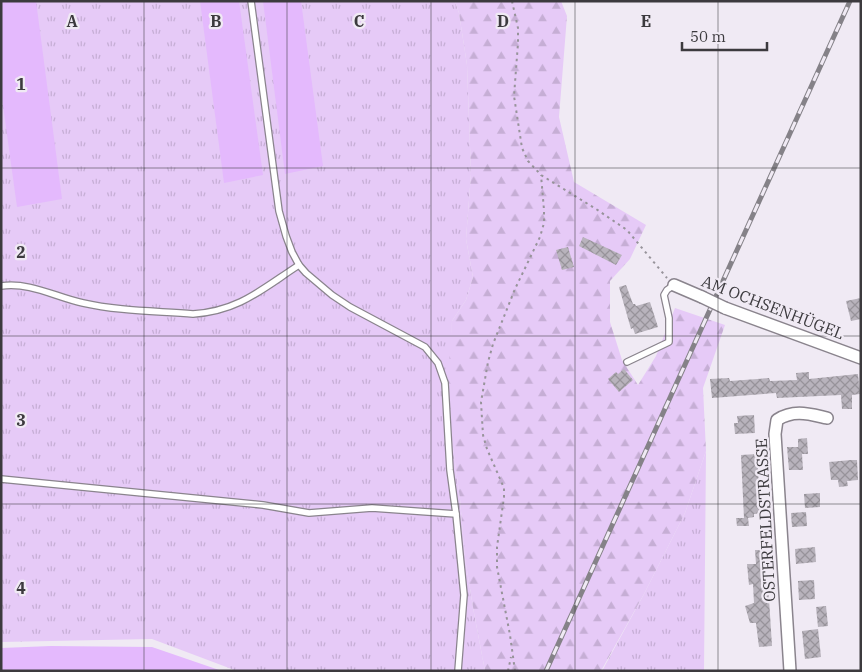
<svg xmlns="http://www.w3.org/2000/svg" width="862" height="672" font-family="'IBM Plex Serif',serif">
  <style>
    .grass { fill: url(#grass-tufts) }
    .forest { fill: url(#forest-firs) }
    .water { fill: #e4b9fd }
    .building { fill: url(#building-cross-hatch) }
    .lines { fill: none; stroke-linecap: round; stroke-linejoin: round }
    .lane-casing { stroke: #8a848d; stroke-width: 8 }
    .street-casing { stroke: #8a848d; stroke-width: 14 }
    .path { stroke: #97939a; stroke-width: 2; stroke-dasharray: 2.5 4; stroke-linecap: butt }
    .lane { stroke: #fff; stroke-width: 5.5 }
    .street { stroke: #fff; stroke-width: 11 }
    .rail-casing { stroke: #858288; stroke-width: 5 }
    .rail { stroke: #f0eaf4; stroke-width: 3; stroke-dasharray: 9; stroke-linecap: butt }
    .street-bridge-casing { stroke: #8a848d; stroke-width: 14; stroke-linecap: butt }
    .street-bridge { stroke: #fff; stroke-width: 11 }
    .grid { fill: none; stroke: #3c3a3e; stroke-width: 1; stroke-opacity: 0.55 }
    .labels { text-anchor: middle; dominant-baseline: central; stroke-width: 4.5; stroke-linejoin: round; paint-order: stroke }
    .street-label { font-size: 16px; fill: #3c3a3e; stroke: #f0eaf4 }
    .grid-label { font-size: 16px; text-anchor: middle; font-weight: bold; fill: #3c3a3e; stroke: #f0eaf4; stroke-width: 4.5; stroke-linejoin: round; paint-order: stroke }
  </style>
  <defs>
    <pattern id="grass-tufts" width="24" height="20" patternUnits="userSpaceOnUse" patternTransform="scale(1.25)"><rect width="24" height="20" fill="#e6caf7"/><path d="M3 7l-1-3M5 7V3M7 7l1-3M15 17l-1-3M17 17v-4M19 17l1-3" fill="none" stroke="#c6aed5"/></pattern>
    <pattern id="forest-firs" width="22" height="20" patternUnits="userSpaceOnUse" patternTransform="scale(1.25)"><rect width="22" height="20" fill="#e6caf7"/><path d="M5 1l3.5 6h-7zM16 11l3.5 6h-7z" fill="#c6aed5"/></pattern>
    <pattern id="building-cross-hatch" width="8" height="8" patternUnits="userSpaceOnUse" patternTransform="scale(1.25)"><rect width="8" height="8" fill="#b8b3bc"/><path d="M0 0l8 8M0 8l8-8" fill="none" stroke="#97939a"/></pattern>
  </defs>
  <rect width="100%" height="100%" fill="#f0eaf4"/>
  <g class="grass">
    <polygon points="1,1 455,1 459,13 467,65 471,174 466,239 473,277 466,300 452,321 449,417 460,499 465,558 474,613 485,671 237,671 152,639 1,642"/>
    <polygon points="706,451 704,671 602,671 644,594 685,513"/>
  </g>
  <polygon class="forest" points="455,1 561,1 567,16 559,117 574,182 646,225 630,259 610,281 610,322 622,360 638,385 656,356 675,308 725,325 703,388 706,451 685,513 644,594 601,671 485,671 474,613 465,558 460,499 449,417 448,378 452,321 466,300 473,277 466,239 471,174 467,65 459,13"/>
  <g class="water">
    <polygon points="1,1 36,1 62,199 17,207 1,91"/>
    <polygon points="200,1 239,1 263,175 224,183"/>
    <polygon points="263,1 301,1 323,166 285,174"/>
    <polygon points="51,646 152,647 222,671 1,671 1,648"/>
  </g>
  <g class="building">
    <polygon points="583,237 622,255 616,265 579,246"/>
    <polygon points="568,247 574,267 562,270 556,250"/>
    <polygon points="626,285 633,304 635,304 636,306 650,302 658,327 635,334 633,328 631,329 619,287"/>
    <polygon points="861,298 861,319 851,321 846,301"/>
    <polygon points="624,369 633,380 619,392 608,379 616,372 618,374"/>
    <polygon points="809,372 809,379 858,374 860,394 852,395 852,409 842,409 841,395 777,398 776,393 712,398 710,379 729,378 730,381 769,378 770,381 797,380 796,373"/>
    <polygon points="754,415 755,433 735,434 734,423 738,423 737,416"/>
    <polygon points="807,438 808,454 802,454 803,470 789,470 787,447 798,447 798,439"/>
    <polygon points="757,454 761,513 754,514 754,517 748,518 749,526 737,526 736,518 744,518 741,455"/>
    <polygon points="851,460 857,460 858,480 847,481 848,486 839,487 838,480 831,480 829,462"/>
    <polygon points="820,493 820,507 805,508 804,494"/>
    <polygon points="806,512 807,526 792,527 791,513"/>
    <polygon points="815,547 816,562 796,564 795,549"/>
    <polygon points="755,550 767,550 768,564 765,564 766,583 768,583 772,646 759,647 756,623 750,623 745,606 754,603 753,584 749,585 747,564 756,564"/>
    <polygon points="814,580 815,599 799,600 798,581"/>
    <polygon points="826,606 828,626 818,627 816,607"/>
    <polygon points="818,629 821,657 805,659 802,631"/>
  </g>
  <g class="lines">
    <g class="lane-casing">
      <g id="lane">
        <polyline points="251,1 279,211 286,236 292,252 299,265 306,273 332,295 350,307 425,347 438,363 445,383 450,470 456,514 464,595 458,671"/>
        <path d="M 1,286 C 31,282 55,297 83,303 C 118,311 157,311 193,314 C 239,311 262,289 299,265"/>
        <polyline points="627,362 669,342 669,318 664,295 667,290 674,285"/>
        <polyline points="1,479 263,505 309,513 372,508 456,514"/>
      </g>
    </g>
    <g class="street-casing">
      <g id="street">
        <polyline points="674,285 702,297"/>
        <polyline points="725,308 861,358"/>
        <path d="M 790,671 L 775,434 L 777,420 C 794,409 809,414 827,418"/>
      </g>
    </g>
    <g class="path">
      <polyline points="512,1 518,28 518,43 514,96 522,148 528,161 541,175 596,209 627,230 667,278"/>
      <polyline points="508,671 511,657"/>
      <polyline points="515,671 510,635 497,567 497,547 504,497 504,488 487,449 483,435 481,402 488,362 493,344 515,289 540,237 544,223 544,210 541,175"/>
    </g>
    <use href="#lane" class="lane"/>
    <use href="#street" class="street"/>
    <g class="rail-casing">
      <polyline id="rail" points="546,671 850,1"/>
    </g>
    <use href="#rail" class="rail"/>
    <g class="street-bridge-casing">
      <polyline id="street-bridge" points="702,297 725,308"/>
    </g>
    <use href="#street-bridge" class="street-bridge"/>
  </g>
  <path class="grid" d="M 144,1 L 144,671M 287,1 L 287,671M 431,1 L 431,671M 575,1 L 575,671M 718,1 L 718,671M 1,168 L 861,168M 1,336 L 861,336M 1,504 L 861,504"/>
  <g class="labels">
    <g class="street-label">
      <text transform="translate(773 307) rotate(21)">AM OCHSENHÜGEL</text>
      <text transform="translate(765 520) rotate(-93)">OSTERFELDSTRASSE</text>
    </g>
  </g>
  <g class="grid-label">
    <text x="72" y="27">A</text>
    <text x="216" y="27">B</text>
    <text x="359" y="27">C</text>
    <text x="503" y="27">D</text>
    <text x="646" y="27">E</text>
    <text x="21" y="90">1</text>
    <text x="21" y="258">2</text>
    <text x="21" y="426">3</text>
    <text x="21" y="594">4</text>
  </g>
  <rect width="862" height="672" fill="none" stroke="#3c3a3e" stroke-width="5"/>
  <path d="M682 42v8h85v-8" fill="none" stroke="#3c3a3e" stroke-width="2.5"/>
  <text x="690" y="42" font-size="15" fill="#3c3a3e" stroke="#f0eaf4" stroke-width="4" paint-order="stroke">50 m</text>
</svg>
